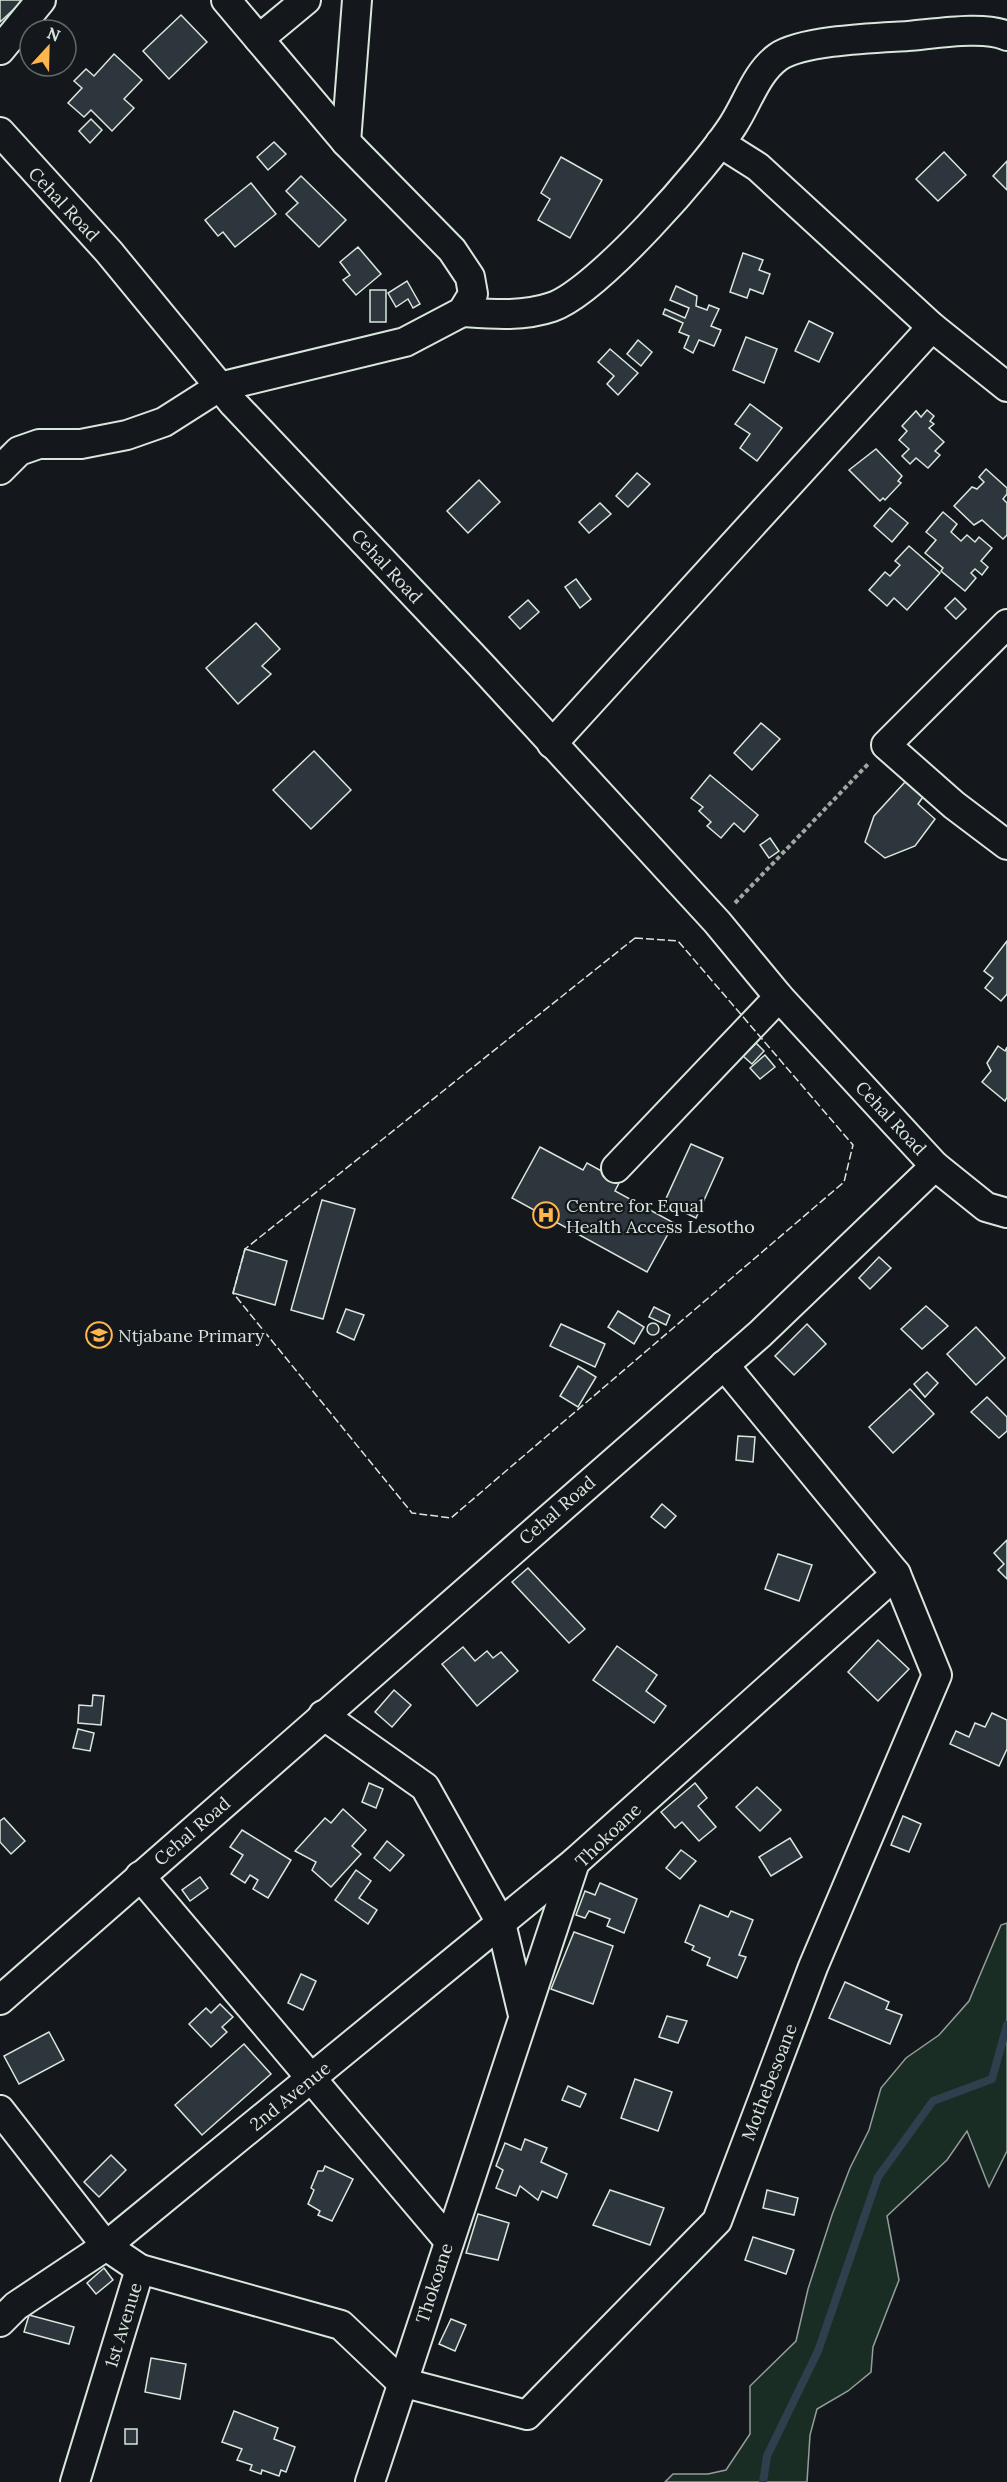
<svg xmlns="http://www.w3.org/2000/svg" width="1007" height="2482" font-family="Lora,serif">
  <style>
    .green { fill: #1a2d24; stroke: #939e99; stroke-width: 1.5 }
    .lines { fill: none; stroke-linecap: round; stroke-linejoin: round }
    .stream { stroke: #2f3f4d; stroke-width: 8 }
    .building { fill: #2c363c; stroke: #d8e6dc; stroke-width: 1.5 }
    .minor-casing { stroke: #d8e6dc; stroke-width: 32 }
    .path { stroke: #9da8a2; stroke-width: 4; stroke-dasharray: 4.5 3; stroke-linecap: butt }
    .minor { stroke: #14181c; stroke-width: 28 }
    .fence { stroke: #d8e6dc; stroke-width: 1.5; stroke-dasharray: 8 3; stroke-linecap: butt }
    .labels { text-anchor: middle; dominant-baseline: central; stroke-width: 4.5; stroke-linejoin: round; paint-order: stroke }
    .street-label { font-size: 18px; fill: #d8e6dc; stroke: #14181c }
    .poi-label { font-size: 18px; fill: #d8e6dc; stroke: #14181c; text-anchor: start }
  </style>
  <rect width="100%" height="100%" fill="#14181c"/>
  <polygon class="green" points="1007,1923 1007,2151 989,2187 967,2131 947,2160 887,2216 899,2280 873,2347 871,2372 848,2391 817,2409 810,2435 807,2482 665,2482 673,2474 708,2474 726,2470 750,2434 750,2386 796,2341 808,2289 832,2215 850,2168 869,2130 881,2088 906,2058 939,2035 969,2001 1001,1925"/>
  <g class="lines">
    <polyline class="stream" points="763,2482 767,2456 818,2351 878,2177 933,2101 992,2079 1007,2025"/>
  </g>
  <g class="building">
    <polygon points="0,0 24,0 0,22"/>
    <polygon points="181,15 207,42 169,79 143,51"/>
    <polygon points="114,54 142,80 124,99 134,108 112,131 91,110 84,117 68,103 82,88 74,81 86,69 94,76"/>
    <polygon points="91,119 102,130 90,143 79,131"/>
    <polygon points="274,142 286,154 268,170 257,157"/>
    <polygon points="944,152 966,175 938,201 916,179"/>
    <polygon points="561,157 602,180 570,238 538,220 550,199 541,193"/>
    <polygon points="1007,161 1007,190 993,176"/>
    <polygon points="301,176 346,220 319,247 286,214 298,203 286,191"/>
    <polygon points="251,183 276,214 235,247 223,232 218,236 205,220"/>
    <polygon points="358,247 381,274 356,295 343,280 350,275 340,262"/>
    <polygon points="743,253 763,260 759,270 770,274 763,294 750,289 747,298 730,292"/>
    <polygon points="407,281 420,304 413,308 408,299 396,307 388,293"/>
    <polygon points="676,286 697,296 696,306 707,310 709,305 719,309 711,326 721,330 714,346 699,340 693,353 684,348 689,336 679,332 683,323 663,314 665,309 685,318 689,308 670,300"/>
    <rect x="370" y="290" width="16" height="32"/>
    <polygon points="809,321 833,333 819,362 795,351"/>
    <polygon points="746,337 777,349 764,383 733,370"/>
    <polygon points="638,340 652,352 641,366 627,354"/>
    <polygon points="610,349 638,373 618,395 607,384 614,376 598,362"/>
    <polygon points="750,404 782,428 757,461 740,448 750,434 735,424"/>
    <polygon points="927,410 934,416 930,421 934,424 929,428 944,442 935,451 940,455 928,468 916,458 910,464 902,456 909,449 899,440 907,431 902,426 916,411 921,417"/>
    <polygon points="876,449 902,476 898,481 901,483 885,500 883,498 880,501 849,470"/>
    <polygon points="986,469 1007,488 1007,494 1003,499 1007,503 1007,535 1003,539 982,520 974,525 954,506 972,487 977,489 984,482 979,477"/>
    <polygon points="637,473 650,484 628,507 616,496"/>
    <polygon points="479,480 500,502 468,533 447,511"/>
    <polygon points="600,503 611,514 589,533 579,522"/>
    <polygon points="890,508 908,523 892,542 874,526"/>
    <polygon points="943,512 957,524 951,532 961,541 967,535 975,542 979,537 992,548 981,561 988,567 982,575 975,569 971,573 976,578 965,591 941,571 943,568 925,553 936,540 926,532"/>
    <polygon points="909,546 940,573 907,610 894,598 887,606 869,590 885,572 890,576 900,565 895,561"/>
    <polygon points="576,579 591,599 580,608 565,587"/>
    <polygon points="955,598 966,609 956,619 945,608"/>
    <polygon points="528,600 539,612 520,629 509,617"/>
    <polygon points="256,623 280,649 262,666 271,674 238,704 206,668"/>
    <polygon points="761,723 780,739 752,770 734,753"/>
    <polygon points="314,751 351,790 311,829 273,790"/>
    <polygon points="710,775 758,815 744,832 734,823 721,838 707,826 711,822 699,811 703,807 691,798"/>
    <polygon points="905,782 923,797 918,804 935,819 915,846 885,858 865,842 874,816"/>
    <polygon points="770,838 779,851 769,858 760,845"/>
    <polygon points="1007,941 1007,994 1001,1001 985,988 993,978 984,971"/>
    <polygon points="756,1043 764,1051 752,1064 743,1056"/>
    <polygon points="998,1046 1005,1051 1007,1047 1007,1097 1005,1101 982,1082 991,1071 987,1063"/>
    <polygon points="765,1055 775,1067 760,1079 750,1068"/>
    <polygon points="691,1144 723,1158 696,1218 664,1203"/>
    <polygon points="540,1147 583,1170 587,1163 620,1181 615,1191 674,1223 647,1272 512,1198"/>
    <polygon points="322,1200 355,1209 323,1319 291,1310"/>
    <polygon points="245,1249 287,1261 275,1305 233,1293"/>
    <polygon points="879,1257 891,1268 870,1289 859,1278"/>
    <polygon points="926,1306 948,1326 922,1349 901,1329"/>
    <polygon points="654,1307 670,1315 666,1325 649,1317"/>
    <polygon points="346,1309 364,1315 354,1340 337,1332"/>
    <polygon points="618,1311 644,1327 634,1344 608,1327"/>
    <circle cx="653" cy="1329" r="6"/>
    <polygon points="561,1324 605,1344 595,1367 550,1346"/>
    <polygon points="807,1324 826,1344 794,1375 775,1356"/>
    <polygon points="976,1327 1005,1358 976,1385 947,1354"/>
    <polygon points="578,1366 596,1377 578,1407 560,1396"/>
    <polygon points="927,1372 938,1383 925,1397 914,1384"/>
    <polygon points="910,1389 934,1414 893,1453 869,1427"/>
    <polygon points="987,1397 1007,1417 1007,1431 999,1438 971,1412"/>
    <polygon points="738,1436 755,1437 753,1462 736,1460"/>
    <polygon points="662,1504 676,1516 665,1528 651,1517"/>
    <polygon points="1007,1540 1007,1579 998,1570 1004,1564 994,1553"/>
    <polygon points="778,1554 812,1565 799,1601 765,1589"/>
    <polygon points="528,1568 585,1629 569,1643 512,1582"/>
    <polygon points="878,1640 909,1669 878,1701 848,1672"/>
    <polygon points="617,1646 657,1675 646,1691 666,1706 654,1723 593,1680"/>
    <polygon points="463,1647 475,1661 487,1651 493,1658 501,1652 518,1671 477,1706 442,1664"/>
    <polygon points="394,1690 411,1705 392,1727 375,1712"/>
    <polygon points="93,1695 104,1696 101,1725 78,1723 79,1705 92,1706"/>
    <polygon points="992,1713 1007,1720 1007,1749 999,1766 950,1744 956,1731 969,1737 975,1723 985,1727"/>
    <polygon points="78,1729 94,1733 90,1751 73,1748"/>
    <polygon points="369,1783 383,1789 376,1808 362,1802"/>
    <polygon points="695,1783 707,1798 698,1806 716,1827 699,1841 682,1822 675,1828 661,1812"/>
    <polygon points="757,1787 781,1810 760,1831 736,1807"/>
    <polygon points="343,1809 366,1830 352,1846 361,1854 331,1887 312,1870 316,1862 295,1851 325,1818 331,1823"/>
    <polygon points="903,1816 921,1824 909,1852 891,1845"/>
    <polygon points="4,1818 25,1841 11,1854 0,1842 0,1821"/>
    <polygon points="242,1830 291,1860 268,1898 253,1889 258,1880 250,1875 245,1883 231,1874 243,1855 230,1847"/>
    <polygon points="790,1838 802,1857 771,1876 759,1857"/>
    <polygon points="387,1841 404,1855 390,1871 374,1858"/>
    <polygon points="681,1850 696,1861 680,1879 666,1868"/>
    <polygon points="356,1870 371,1881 359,1898 377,1910 368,1924 335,1900"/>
    <polygon points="200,1877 208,1888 190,1901 182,1890"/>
    <polygon points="600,1883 637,1899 624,1933 607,1926 610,1919 589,1911 585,1918 576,1915 585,1891 595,1895"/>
    <polygon points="700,1905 728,1917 731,1911 753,1920 739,1955 746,1957 737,1978 707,1965 710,1958 692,1950 694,1946 685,1942"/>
    <polygon points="574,1932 613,1946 593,2004 551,1989"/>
    <polygon points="301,1974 316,1981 303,2010 288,2003"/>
    <polygon points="845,1982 889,2002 886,2009 902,2015 890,2044 829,2018"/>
    <polygon points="220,2004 233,2017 222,2027 227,2032 211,2047 189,2024 206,2008 211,2013"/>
    <polygon points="667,2016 687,2021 678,2043 659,2037"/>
    <polygon points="49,2032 64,2060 19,2084 4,2056"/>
    <polygon points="244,2044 271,2074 202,2135 175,2105"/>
    <polygon points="635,2079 672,2092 658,2131 621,2118"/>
    <polygon points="568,2086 586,2094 580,2107 562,2100"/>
    <polygon points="525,2139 547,2148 541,2162 567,2174 557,2198 542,2191 538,2200 520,2186 516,2196 496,2188 503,2170 496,2166 505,2143 521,2150"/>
    <polygon points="111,2155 126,2170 99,2197 84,2182"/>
    <polygon points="325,2166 353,2179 332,2221 318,2215 320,2211 308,2204 314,2190 311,2188 318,2171 323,2171"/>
    <polygon points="610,2190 664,2208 650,2245 593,2225"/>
    <polygon points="767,2190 798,2198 794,2215 763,2208"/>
    <polygon points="478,2214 509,2223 498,2260 466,2253"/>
    <polygon points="753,2237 794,2250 786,2274 745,2260"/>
    <polygon points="104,2268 113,2280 96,2294 87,2283"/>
    <polygon points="29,2315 74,2327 69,2344 24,2332"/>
    <polygon points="451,2319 466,2325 455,2351 439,2344"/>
    <polygon points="151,2358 186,2364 180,2399 145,2392"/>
    <polygon points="234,2411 278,2428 274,2439 295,2447 286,2472 281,2470 279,2476 262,2470 261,2474 250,2470 252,2465 237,2460 242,2449 222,2442"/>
    <rect x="125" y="2429" width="12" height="15"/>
  </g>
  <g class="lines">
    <g class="minor-casing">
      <g id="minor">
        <polyline points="259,39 306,0"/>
        <polyline points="0,50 41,0"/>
        <polyline points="0,132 109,252 234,404 479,663 717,922 779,997 935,1166 760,1334 0,2000"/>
        <polyline points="346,142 357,0"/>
        <polyline points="720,143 758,167 932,327 1007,387"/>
        <path d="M 462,312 C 491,314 523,317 552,307 C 597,292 706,167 733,125 C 748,102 756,73 778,57 C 803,40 877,38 908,36 C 933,34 985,25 1007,36"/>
        <polyline points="0,470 19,451 39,444 81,444 127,435 164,422 219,387 405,342 462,312 473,294 470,277 452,250 346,142 226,0"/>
        <polyline points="1007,624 886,745 954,805 1007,845"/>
        <polyline points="552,744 932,327"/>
        <polyline points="935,1166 986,1207 1007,1213"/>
        <polyline points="616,1168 779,997"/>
        <polyline points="323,1715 425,1787 501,1923 523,2015"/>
        <polyline points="140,1876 448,2240"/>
        <polyline points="0,2110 106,2246 140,2269 75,2482"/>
        <polyline points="140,2269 341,2325 401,2382 527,2415 717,2221 813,1967 937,1675 896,1574"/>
        <polyline points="0,2322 16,2306 106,2246 575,1862"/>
        <polyline points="370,2482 575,1862 896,1574 724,1365"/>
      </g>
    </g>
    <polyline class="path" points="735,903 869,763"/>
    <use href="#minor" class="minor"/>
    <polygon class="fence" points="635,938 678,941 853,1145 844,1182 451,1518 412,1513 233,1293 245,1249"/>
  </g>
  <defs>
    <g id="hospital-ring" transform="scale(1.35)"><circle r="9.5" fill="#14181c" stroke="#ffb74d" stroke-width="1.5"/><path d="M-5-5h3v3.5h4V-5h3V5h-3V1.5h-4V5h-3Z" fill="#ffb74d"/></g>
    <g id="school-ring" transform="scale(1.35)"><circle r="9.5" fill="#14181c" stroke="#ffb74d" stroke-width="1.5"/><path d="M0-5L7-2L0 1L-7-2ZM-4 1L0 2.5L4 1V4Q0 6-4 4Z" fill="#ffb74d"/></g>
  </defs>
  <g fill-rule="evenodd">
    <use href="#hospital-ring" x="546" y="1215"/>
    <use href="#school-ring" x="99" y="1335"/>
  </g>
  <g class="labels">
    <g class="street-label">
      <text transform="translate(64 204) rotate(47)">Cehal Road</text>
      <text transform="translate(387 566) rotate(47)">Cehal Road</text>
      <text transform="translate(891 1118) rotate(47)">Cehal Road</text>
      <text transform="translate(557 1510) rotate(-41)">Cehal Road</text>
      <text transform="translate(192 1831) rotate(-41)">Cehal Road</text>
      <text transform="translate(608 1835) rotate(-44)">Thokoane</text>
      <text transform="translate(769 2082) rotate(-69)">Mothebesoane</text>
      <text transform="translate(290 2096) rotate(-39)">2nd Avenue</text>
      <text transform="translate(434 2283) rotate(-72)">Thokoane</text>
      <text transform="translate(123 2325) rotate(-73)">1st Avenue</text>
    </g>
    <g class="poi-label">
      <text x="566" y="1205">Centre for Equal<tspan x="566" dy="21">Health Access Lesotho</tspan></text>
      <text x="118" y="1335">Ntjabane Primary</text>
    </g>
  </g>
  <g transform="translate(48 48) rotate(22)"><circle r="28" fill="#14181c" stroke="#626a69" stroke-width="1.5"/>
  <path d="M0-4.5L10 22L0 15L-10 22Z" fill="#ffb74d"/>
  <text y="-9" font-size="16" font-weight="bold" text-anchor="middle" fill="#d8e6dc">N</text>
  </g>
</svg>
